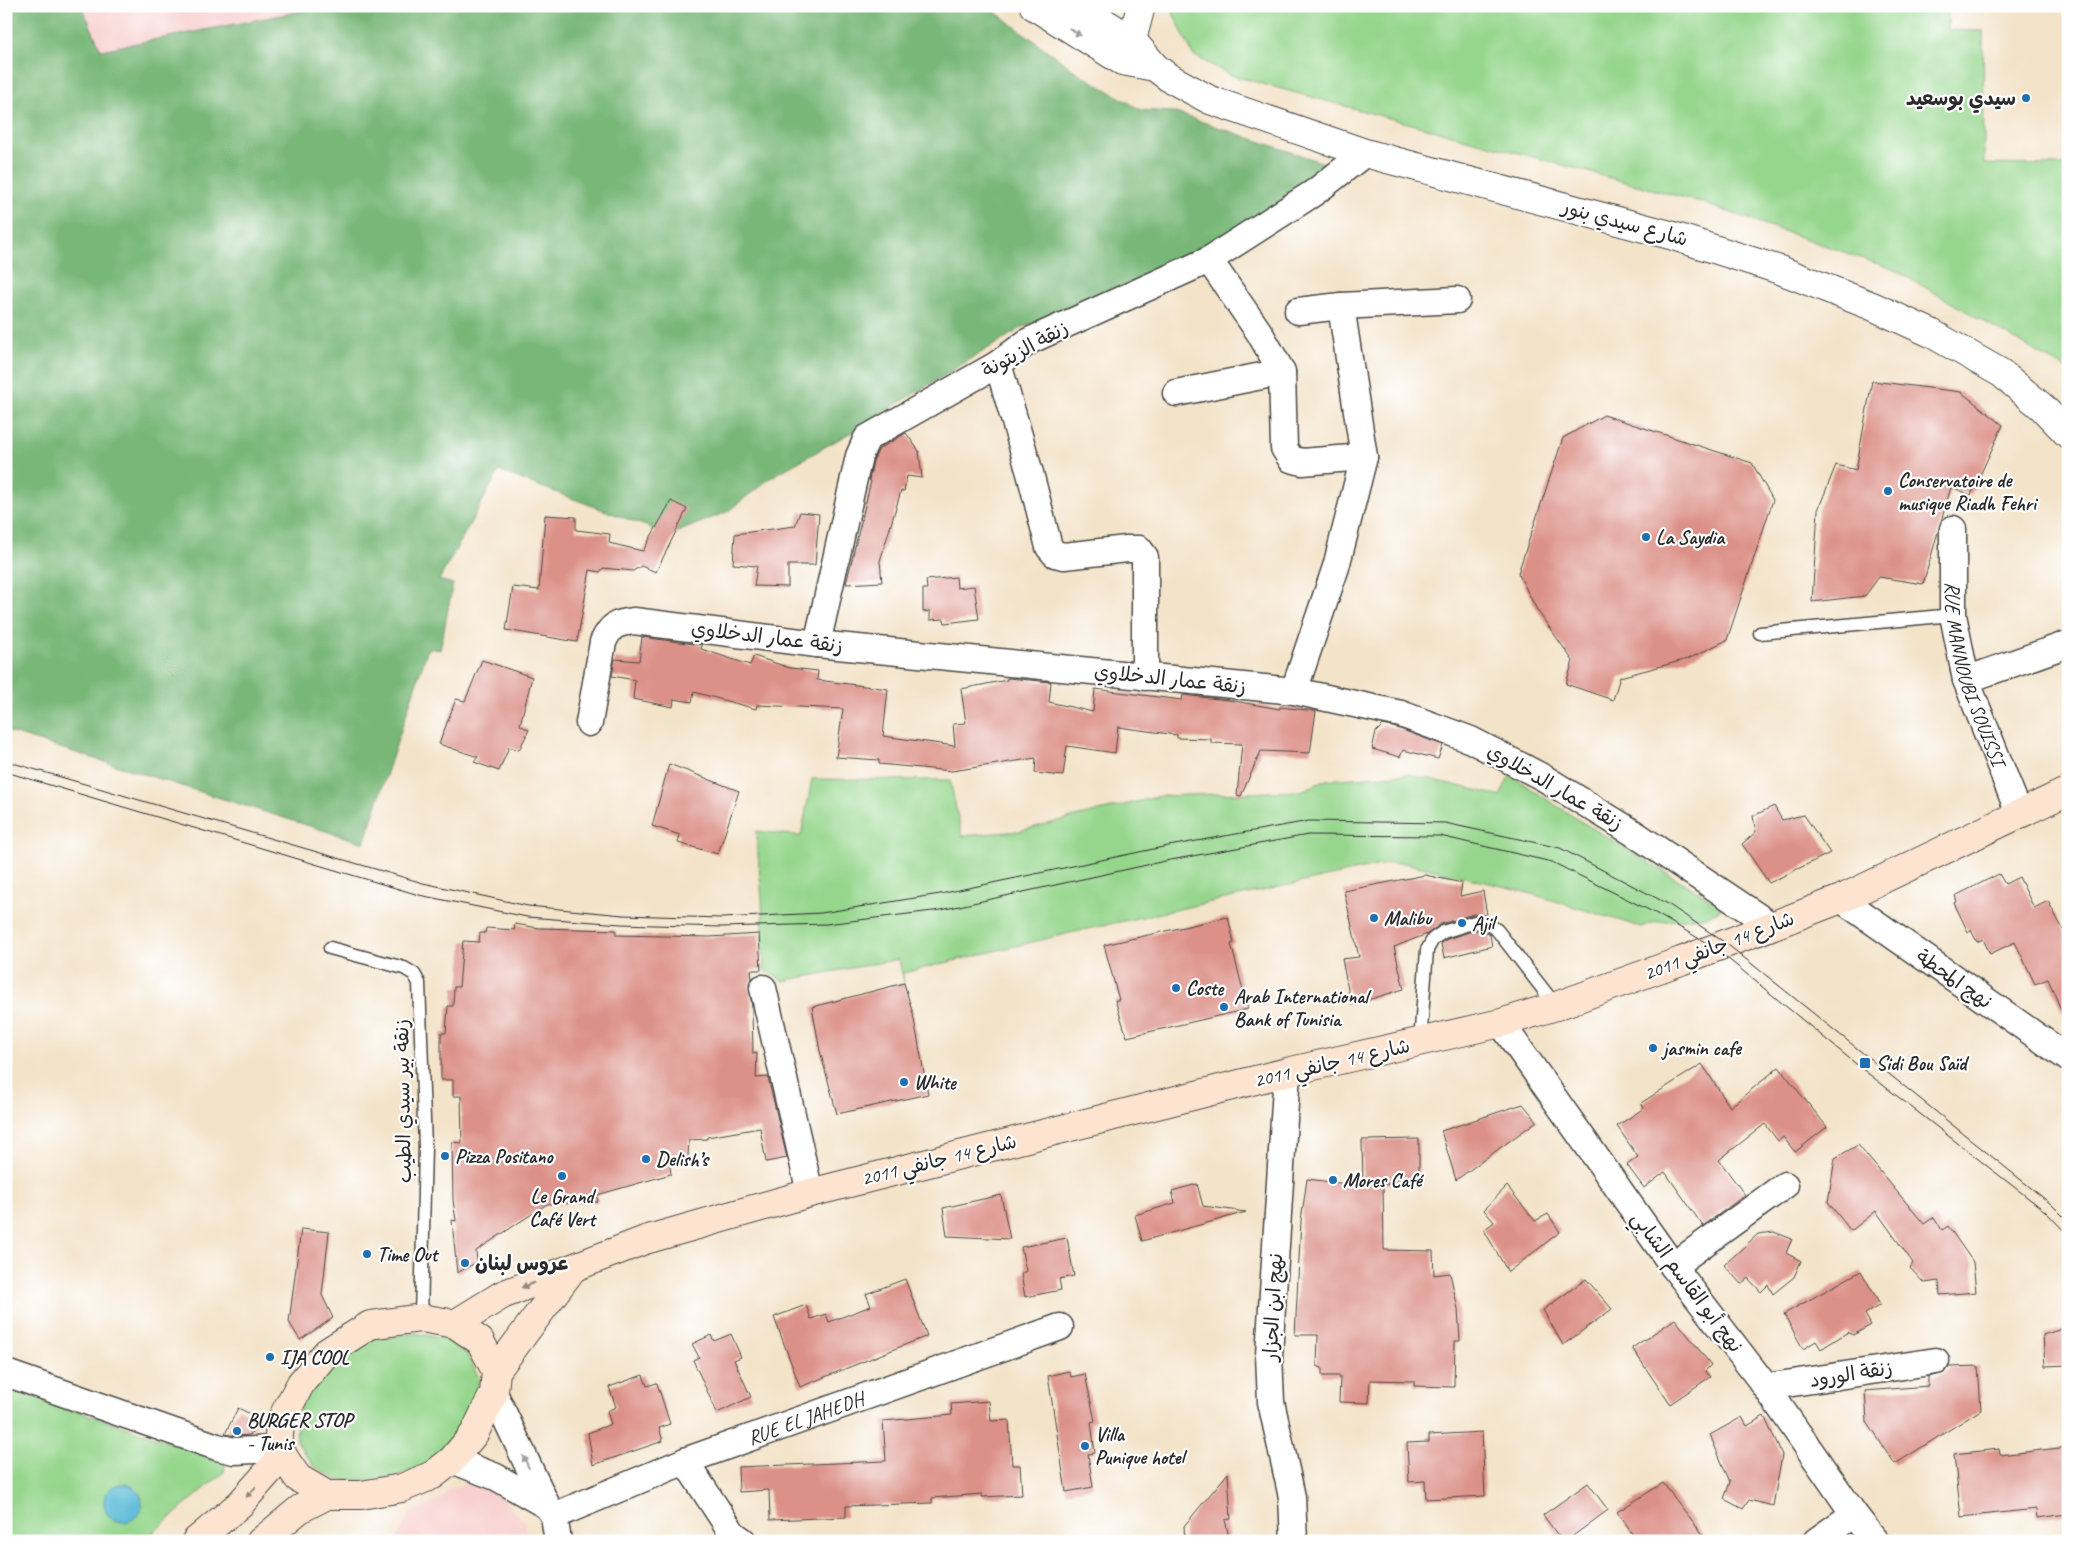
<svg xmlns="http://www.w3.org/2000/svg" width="2074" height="1547" font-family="Caveat,'Playpen Sans Arabic',sans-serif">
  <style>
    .built { fill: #f7d0cf }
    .green { fill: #95d68c; stroke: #60805c }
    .forest { fill: #78b778; stroke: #527152 }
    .water { fill: #59b9d8; stroke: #427282 }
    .building { fill: #dc9188 }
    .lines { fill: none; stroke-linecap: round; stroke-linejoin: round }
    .service-casing { stroke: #494743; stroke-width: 15 }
    .minor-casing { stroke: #494743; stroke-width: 29 }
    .tertiary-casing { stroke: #494743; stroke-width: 30 }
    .secondary-casing { stroke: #494743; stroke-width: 30 }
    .service { stroke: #fff; stroke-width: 12 }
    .minor { stroke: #fff; stroke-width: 26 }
    .tertiary { stroke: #fff; stroke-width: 28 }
    .secondary { stroke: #fde4d1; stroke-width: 28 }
    .tram { stroke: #2b2b2b; stroke-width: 1 }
    .oneway { fill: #a0a0a0 }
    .oneway2 { fill: #94887e }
    .poi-dot { fill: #1f6fb2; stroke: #fff; stroke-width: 2 }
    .labels { text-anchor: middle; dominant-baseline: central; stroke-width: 4.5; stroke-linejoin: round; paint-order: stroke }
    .poi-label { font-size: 20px; font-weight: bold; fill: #2b2b2b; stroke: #fff; text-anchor: start }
    .street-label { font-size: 20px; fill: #2b2b2b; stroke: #fff }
  </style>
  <rect width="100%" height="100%" fill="#fff"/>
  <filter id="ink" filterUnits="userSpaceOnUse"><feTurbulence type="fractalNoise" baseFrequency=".02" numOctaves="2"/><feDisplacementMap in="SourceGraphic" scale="10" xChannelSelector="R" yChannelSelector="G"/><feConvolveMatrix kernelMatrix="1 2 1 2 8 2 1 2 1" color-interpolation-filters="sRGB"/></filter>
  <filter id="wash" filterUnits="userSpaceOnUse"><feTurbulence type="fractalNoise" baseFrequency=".0096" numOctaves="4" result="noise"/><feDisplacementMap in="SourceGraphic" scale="20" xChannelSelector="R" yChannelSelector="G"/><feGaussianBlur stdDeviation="1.12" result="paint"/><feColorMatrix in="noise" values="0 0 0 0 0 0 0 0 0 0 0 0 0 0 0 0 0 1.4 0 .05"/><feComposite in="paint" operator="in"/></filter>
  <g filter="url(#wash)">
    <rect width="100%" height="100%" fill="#f3e3c9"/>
    <g class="built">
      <polygon points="82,6 328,6 101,50"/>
      <polygon points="467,1484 497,1494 525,1522 527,1541 395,1541 410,1513 440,1500 449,1489"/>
    </g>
    <g class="green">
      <polygon points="1173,6 1948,6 1948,30 1983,31 1984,164 2068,165 2068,370 1895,270 1703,203 1230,75 1193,55 1173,13"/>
      <polygon points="1409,774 1500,796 1510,775 1577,819 1723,907 1709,916 1652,923 1641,927 1515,889 1405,863 1390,863 1087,929 903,973 904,983 899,959 783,981 764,970 762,900 756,831 801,836 812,779 950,780 962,836 1019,831 1160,796 1301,791 1326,780"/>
      <polygon points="416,1333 444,1339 466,1353 479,1378 477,1396 460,1430 442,1452 426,1464 400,1475 367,1480 338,1480 314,1466 297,1442 296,1416 312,1386 336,1359 372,1339"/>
      <polygon points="6,1387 223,1460 225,1466 224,1472 143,1541 6,1541"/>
    </g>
    <polygon class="forest" points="6,6 82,6 101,50 328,6 987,6 1075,71 1141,110 1173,112 1333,166 1204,253 1023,327 850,433 773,476 727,512 670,535 499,471 439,580 453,584 440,650 428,648 364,843 6,731"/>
    <circle class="water" cx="123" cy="1503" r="19"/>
    <g id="blocks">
      <g class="building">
        <polygon points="1872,381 1961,392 2003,425 1971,495 1951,487 1923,584 1879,577 1865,596 1812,602 1818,510 1836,465 1856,470"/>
        <polygon points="1604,415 1752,463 1773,500 1727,640 1688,659 1620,677 1613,700 1566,684 1573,661 1537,610 1518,573 1563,438"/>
        <polygon points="906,433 919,451 922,478 907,476 904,491 901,491 880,561 882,582 846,584 871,481 869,480 873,461 879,449"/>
        <polygon points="671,501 687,509 656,572 641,566 633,571 603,568 600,572 590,570 577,642 506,630 513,587 539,590 545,515 576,517 576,530 610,534 609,543 643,551"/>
        <polygon points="800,512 819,514 815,565 788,565 788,587 754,586 757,566 733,564 735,534 795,526"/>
        <polygon points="956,577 957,588 974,586 979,619 945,623 944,619 930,620 930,611 923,612 923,589 927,589 926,580"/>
        <polygon points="642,637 702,645 701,649 750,665 754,656 790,668 818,671 817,680 888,689 883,736 955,746 953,724 966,723 961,689 1007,680 1007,678 1051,682 1049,702 1093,712 1095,689 1182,700 1183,695 1228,700 1280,709 1280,707 1316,711 1310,753 1261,751 1241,796 1237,795 1242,744 1211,743 1211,739 1177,738 1177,735 1118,727 1115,753 1067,746 1063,776 1035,773 1036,758 952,771 879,764 879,760 836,757 843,709 757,705 756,709 694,692 692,702 674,699 673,707 633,699 635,680 612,676 615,659 639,661"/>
        <polygon points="482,660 532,677 520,725 529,730 519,750 509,747 499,771 474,762 478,757 439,744 456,699 465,701"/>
        <polygon points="1383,725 1397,728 1443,745 1438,759 1403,750 1400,757 1372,749 1376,732"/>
        <polygon points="669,764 739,791 718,854 678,843 680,835 652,826"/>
        <polygon points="1774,806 1782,820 1804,815 1830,853 1769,883 1742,844 1756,832 1753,816"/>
        <polygon points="1999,874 2005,884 2019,877 2034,908 2048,901 2068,939 2068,1026 2048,979 2035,984 2015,942 1990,954 1983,939 1977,942 1971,930 1968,932 1954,903 1957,901 1955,896"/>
        <polygon points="1425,875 1462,883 1460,896 1483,891 1487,915 1473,914 1441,924 1427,934 1394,947 1404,989 1351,1005 1342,959 1359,957 1344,891"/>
        <polygon points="1228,917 1234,943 1231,944 1248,1009 1127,1037 1115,1000 1119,1000 1104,945"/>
        <polygon points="515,924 539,928 616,930 616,935 710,937 759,934 761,970 751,970 752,979 749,984 752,1008 753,1054 757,1053 756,1078 768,1077 787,1158 766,1162 760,1128 707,1137 707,1139 689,1140 688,1157 669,1160 671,1174 597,1195 598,1202 547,1204 476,1251 477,1262 457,1273 452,1220 456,1221 453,1200 452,1142 462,1143 461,1096 453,1096 453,1080 441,1080 441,1033 446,1033 448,1006 453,1006 454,987 459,987 463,941 479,942 480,933 485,933 486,928 514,930"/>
        <polygon points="1476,930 1483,931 1490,935 1492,946 1444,958 1441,944 1447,939"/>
        <polygon points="904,983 913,1014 928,1094 837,1114 820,1051 812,1007"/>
        <polygon points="1702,1064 1730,1107 1779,1067 1827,1127 1795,1152 1783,1137 1778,1141 1765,1124 1719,1160 1745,1195 1703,1226 1665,1172 1644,1188 1627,1165 1638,1157 1617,1126 1644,1108 1641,1103"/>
        <polygon points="1523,1104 1537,1121 1456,1180 1441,1131"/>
        <polygon points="1419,1139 1419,1184 1383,1184 1384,1250 1433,1251 1434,1275 1450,1273 1458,1309 1460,1341 1455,1341 1454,1387 1414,1386 1414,1381 1370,1380 1369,1403 1339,1402 1340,1376 1322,1376 1322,1368 1317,1366 1318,1335 1295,1335 1301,1221 1307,1179 1363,1186 1362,1140"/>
        <polygon points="1858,1145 1924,1224 1934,1217 1942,1230 1948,1226 1973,1262 1976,1292 1940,1295 1939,1281 1924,1283 1910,1268 1913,1263 1876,1211 1851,1231 1828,1202 1835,1158"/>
        <polygon points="1197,1184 1203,1206 1246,1212 1142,1241 1135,1215 1175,1203 1172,1191"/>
        <polygon points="1507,1186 1535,1221 1548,1214 1560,1232 1508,1272 1484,1230 1494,1222 1484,1210"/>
        <polygon points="1001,1195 1010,1239 947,1236 943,1208"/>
        <polygon points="301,1229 329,1232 322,1295 333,1318 300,1340 289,1322"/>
        <polygon points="1774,1232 1792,1239 1786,1253 1801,1261 1794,1277 1773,1294 1768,1285 1761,1292 1748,1278 1741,1284 1724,1265 1758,1234"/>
        <polygon points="1067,1238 1074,1276 1059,1279 1061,1290 1025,1297 1021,1274 1026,1271 1021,1247"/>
        <polygon points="1861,1271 1880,1305 1865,1314 1871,1325 1853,1335 1848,1332 1821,1349 1816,1341 1803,1349 1784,1314"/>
        <polygon points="905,1279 927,1336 800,1387 774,1317 806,1305 811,1319 826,1314 829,1322 871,1306 866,1294"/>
        <polygon points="1586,1279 1612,1309 1563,1345 1543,1310"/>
        <polygon points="1675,1319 1711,1365 1705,1371 1710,1377 1670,1404 1632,1348"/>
        <polygon points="2068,1327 2068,1365 2045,1366 2043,1335"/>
        <polygon points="731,1334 741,1357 734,1360 751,1397 717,1413 693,1360 699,1357 692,1344 711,1335 714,1341"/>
        <polygon points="1978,1366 1981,1410 1895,1464 1867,1422 1865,1391 1928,1386 1928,1377 1945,1373 1949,1367"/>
        <polygon points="1069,1371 1071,1377 1085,1374 1095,1421 1091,1422 1095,1453 1088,1454 1093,1487 1066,1492 1048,1376"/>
        <polygon points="643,1375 647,1386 657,1383 670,1424 659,1428 663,1441 593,1465 588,1433 611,1424 607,1411 616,1407 609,1387"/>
        <polygon points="989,1401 991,1421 1009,1420 1012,1465 1020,1465 1022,1495 982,1497 982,1494 932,1498 932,1503 846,1506 846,1517 770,1520 769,1490 739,1492 738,1467 886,1461 883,1421 952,1415 951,1404"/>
        <polygon points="238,1408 259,1418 250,1435 235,1436 225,1434"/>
        <polygon points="1764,1416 1782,1455 1773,1506 1749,1500 1743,1509 1724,1499 1730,1482 1710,1435 1742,1417 1747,1426"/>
        <polygon points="1482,1432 1485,1496 1426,1499 1425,1481 1409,1482 1407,1443 1429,1442 1429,1435"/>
        <polygon points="2068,1447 2068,1514 2037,1518 2036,1509 1961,1517 1954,1454 1999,1449 2000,1455"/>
        <polygon points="1228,1473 1231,1519 1225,1520 1230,1541 1185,1541 1184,1526"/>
        <polygon points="1588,1483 1608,1510 1566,1541 1562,1541 1543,1515"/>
        <polygon points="1663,1483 1708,1541 1637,1541 1617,1512"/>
      </g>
    </g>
  </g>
  <g filter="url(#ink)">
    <use href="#blocks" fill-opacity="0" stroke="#494743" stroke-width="1"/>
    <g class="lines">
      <g class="service-casing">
        <g id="service">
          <polyline points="1760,633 1953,615"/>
          <polyline points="330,948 404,968 414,974 419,983 425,1147 421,1318"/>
          <polyline points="1420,1043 1427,950 1433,939 1443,932 1475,922 1486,923 1497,930 1556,1006"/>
        </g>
      </g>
      <g class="minor-casing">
        <g id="minor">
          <polyline points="1209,260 1259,332 1282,372 1284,448 1291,459 1302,462 1364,457"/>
          <polyline points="1298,311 1341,306 1457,300"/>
          <polyline points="998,364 1030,473 1049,547 1055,554 1064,556 1127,549 1139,549 1145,557 1145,677"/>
          <polyline points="1176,393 1282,372"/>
          <path id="s1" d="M 1953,529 L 1953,615 L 1966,680 L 2019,813"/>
          <polyline points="817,644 859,456 867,438 998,364 1029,341 1209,260 1315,192 1365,153"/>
          <polyline points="1966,680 2068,644"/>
          <polyline points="1294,691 1336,567 1364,457 1341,306"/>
          <path d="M 589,723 L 603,642 C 611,625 616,623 634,621 L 817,644 L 1294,691 L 1401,714 L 1471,740 L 1544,778 L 1632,832 L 1772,926"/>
          <polyline points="1841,899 2068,1058"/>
          <polyline points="763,988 810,1193"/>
          <polyline points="1501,1023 1673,1266 1766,1387 1854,1514 1875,1541"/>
          <polyline points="1287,1072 1269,1355 1271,1402 1292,1497 1294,1541"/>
          <polyline points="1673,1266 1785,1185"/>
          <polyline points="6,1373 217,1447 234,1451 278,1449"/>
          <polyline points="1766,1387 1936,1361"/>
          <polyline points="494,1393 547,1506 554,1516 558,1541"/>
          <polyline points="452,1460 496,1477 547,1506"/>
          <polyline points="685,1461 733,1534 743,1541"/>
          <path id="s2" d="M 554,1516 L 685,1461 L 1060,1327"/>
          <polyline points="1816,1541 1854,1514"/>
        </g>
      </g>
      <g class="tertiary-casing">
        <g id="tertiary">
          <polyline points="1034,6 1122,61 1155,67"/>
          <polyline points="1078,6 1132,40 1155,67 1168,77 1210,100 1365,153 1670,235 1780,270 1872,306 1931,333 2001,373 2042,407 2068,434"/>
          <polyline points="1125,55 1132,40 1141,6"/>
        </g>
      </g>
      <g class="secondary-casing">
        <g id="secondary">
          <polygon points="421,1318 455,1324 480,1341 496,1371 494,1393 474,1434 452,1460 433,1475 402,1488 361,1495 327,1495 298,1478 278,1449 280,1422 301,1383 327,1352 370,1325"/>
          <polyline points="455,1324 502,1295 645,1240 810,1193 1287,1072 1501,1023 1556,1006 1681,961 1841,899 2068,791"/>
          <polyline points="496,1371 573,1268"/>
          <polyline points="196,1541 240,1504 283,1455"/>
          <polyline points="261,1541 300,1509 327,1495"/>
        </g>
      </g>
      <use href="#service" class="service"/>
      <use href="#minor" class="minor"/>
      <use href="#tertiary" class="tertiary"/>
      <use href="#secondary" class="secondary"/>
      <g class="tram">
        <polyline points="6,761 423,883 528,906 623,915 722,918 821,913 940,894 1163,847 1309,821 1445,823 1560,848 1668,904 1727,944 2051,1204 2068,1221"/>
        <polyline points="6,772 419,895 527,917 621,924 721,927 826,924 941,910 1165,861 1308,835 1440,836 1552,862 1657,914 1715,948 1861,1068 2045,1211 2068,1235"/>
      </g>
    </g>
    <defs><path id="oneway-solid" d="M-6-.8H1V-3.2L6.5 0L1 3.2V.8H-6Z" transform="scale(1.25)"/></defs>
    <g class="oneway">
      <use href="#oneway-solid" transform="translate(1075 32) rotate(32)"/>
      <use href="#oneway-solid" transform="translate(526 1462) rotate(-116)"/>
    </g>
    <g class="oneway2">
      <use href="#oneway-solid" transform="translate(528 1285) rotate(159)"/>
      <use href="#oneway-solid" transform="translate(251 1492) rotate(133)"/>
    </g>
  </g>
  <g class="poi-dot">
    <circle cx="2026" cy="98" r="5"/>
    <circle cx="1888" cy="491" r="5"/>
    <circle cx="1646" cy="537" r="5"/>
    <circle cx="1374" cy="918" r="5"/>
    <circle cx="1462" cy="923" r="5"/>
    <circle cx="1176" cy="988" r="5"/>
    <circle cx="1224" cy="1007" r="5"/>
    <circle cx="1653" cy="1048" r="5"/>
    <rect x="1859" y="1057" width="12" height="12" rx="2.5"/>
    <circle cx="904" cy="1082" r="5"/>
    <circle cx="445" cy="1156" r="5"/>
    <circle cx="646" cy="1159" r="5"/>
    <circle cx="562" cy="1176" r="5"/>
    <circle cx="1333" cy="1180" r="5"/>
    <circle cx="367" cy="1254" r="5"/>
    <circle cx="465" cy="1263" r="5"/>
    <circle cx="270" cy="1357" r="5"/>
    <circle cx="237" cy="1431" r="5"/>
    <circle cx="1085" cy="1446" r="5"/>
  </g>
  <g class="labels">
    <g class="poi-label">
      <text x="2016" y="98" text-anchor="end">سيدي بوسعيد</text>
      <text x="1898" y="480">Conservatoire de<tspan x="1898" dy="23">musique Riadh Fehri</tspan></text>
      <text x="1656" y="537">La Saydia</text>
      <text x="1384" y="918">Malibu</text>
      <text x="1472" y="923">Ajil</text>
      <text x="1186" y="988">Coste</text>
      <text x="1234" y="996">Arab International<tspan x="1234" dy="23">Bank of Tunisia</tspan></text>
      <text x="1663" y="1048">jasmin cafe</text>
      <text x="1876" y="1063">Sidi Bou Saïd</text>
      <text x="914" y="1082">White</text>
      <text x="455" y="1156">Pizza Positano</text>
      <text x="656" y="1159">Delish’s</text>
      <text x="1343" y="1180">Mores Café</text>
      <text x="562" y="1196" text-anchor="middle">Le Grand<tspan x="562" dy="23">Café Vert</tspan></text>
      <text x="377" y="1254">Time Out</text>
      <text x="475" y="1263">عروس لبنان</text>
      <text x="280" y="1357">IJA COOL</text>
      <text x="247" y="1420">BURGER STOP<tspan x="247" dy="23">- Tunis</tspan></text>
      <text x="1095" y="1434">Villa<tspan x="1095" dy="23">Punique hotel</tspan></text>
    </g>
    <g class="street-label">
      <text transform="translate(1625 223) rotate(15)">شارع سيدي بنور</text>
      <text transform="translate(1025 349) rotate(-29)">زنقة الزيتونة</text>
      <text transform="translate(767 637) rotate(7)">زنقة عمار الدخلاوي</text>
      <text stroke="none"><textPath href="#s1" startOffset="148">RUE MANNOUBI SOUISSI</textPath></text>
      <text transform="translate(1170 679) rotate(6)">زنقة عمار الدخلاوي</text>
      <text transform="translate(1555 787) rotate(30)">زنقة عمار الدخلاوي</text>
      <text transform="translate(1719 946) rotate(-21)">شارع 14 جانفي 2011</text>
      <text transform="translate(1954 979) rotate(35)">نهج المحطة</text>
      <text transform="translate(1332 1063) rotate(-13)">شارع 14 جانفي 2011</text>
      <text transform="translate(403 1101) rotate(-91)">زنقة بير سيدي الطيب</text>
      <text transform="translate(939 1160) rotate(-14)">شارع 14 جانفي 2011</text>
      <text transform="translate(1687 1282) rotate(53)">نهج أبو القاسم الشابي</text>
      <text transform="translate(1273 1307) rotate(-87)">نهج ابن الجزار</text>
      <text transform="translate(1851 1374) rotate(-9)">زنقة الورود</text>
      <text stroke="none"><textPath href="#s2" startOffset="270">RUE EL JAHEDH</textPath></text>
    </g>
  </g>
  <rect width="2074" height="1547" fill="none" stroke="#fff" stroke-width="25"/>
</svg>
